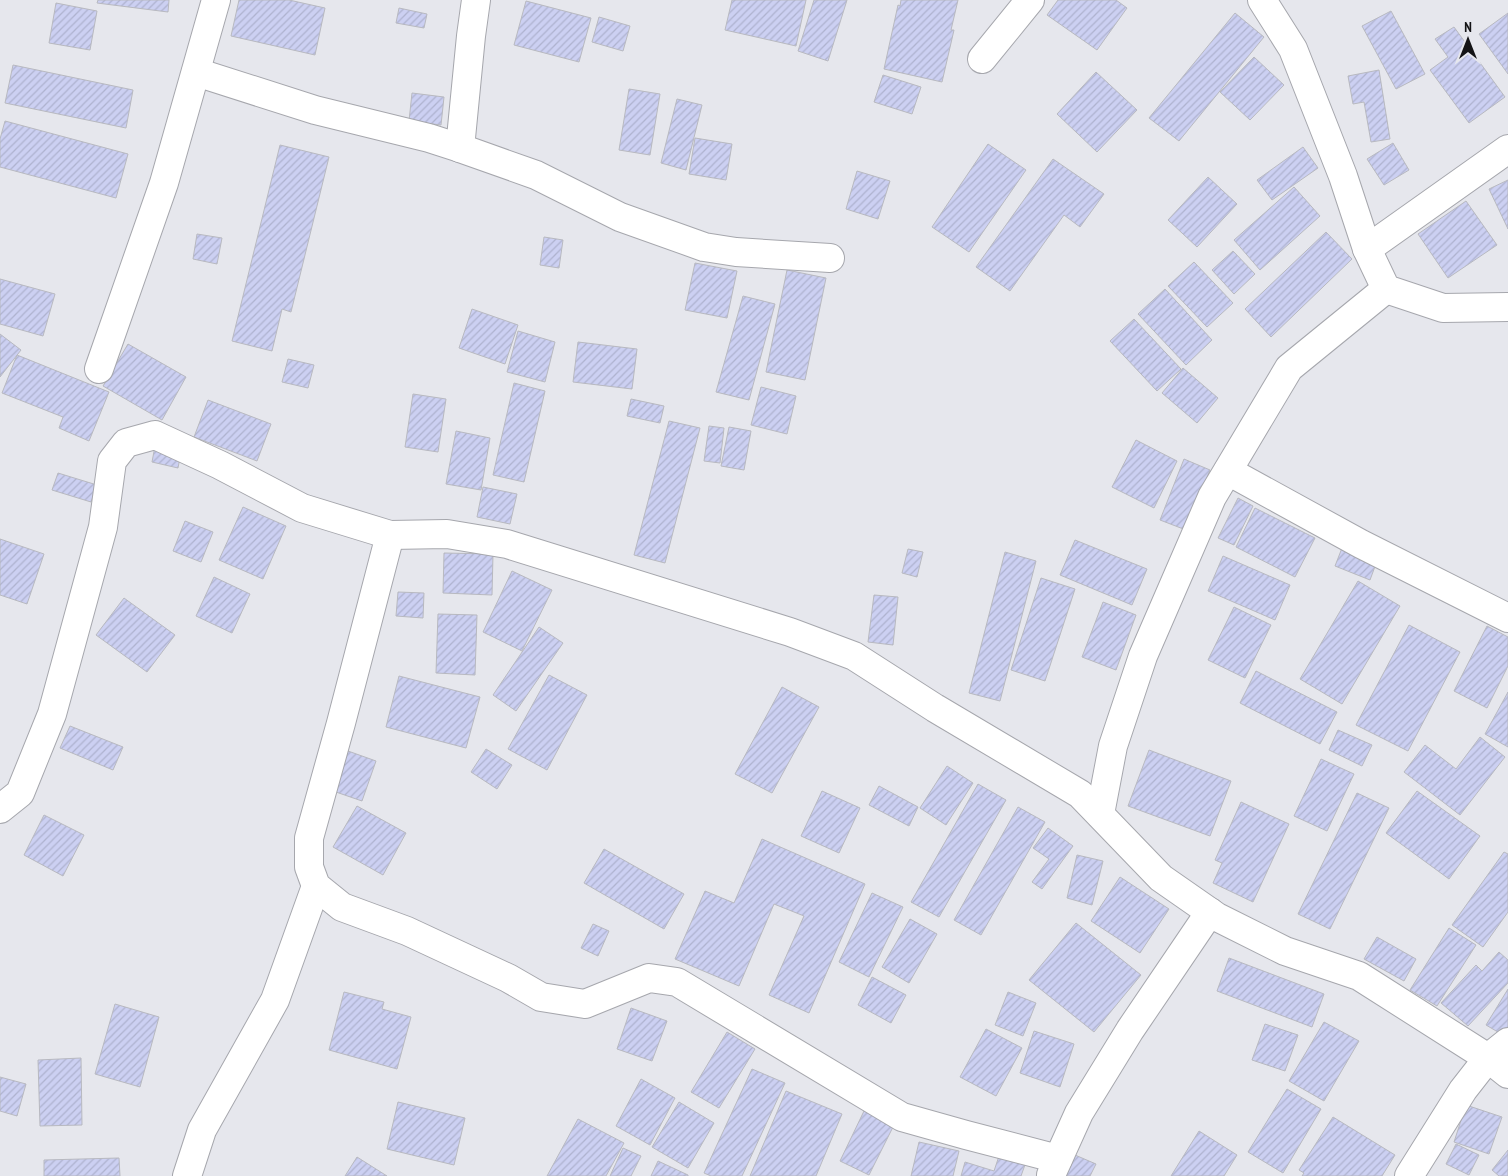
<svg xmlns="http://www.w3.org/2000/svg" width="1508" height="1176" font-family="'PT Sans Narrow',sans-serif">
  <style>
    .building { fill: url(#building-hatch); stroke: #b8b9c0 }
    .lines { fill: none; stroke-linecap: round; stroke-linejoin: round }
    .minor-casing { stroke: #a6a7ad; stroke-width: 30 }
    .minor { stroke: #fff; stroke-width: 28 }
  </style>
  <defs>
    <pattern id="building-hatch" width="6" height="6" patternUnits="userSpaceOnUse" patternTransform="scale(1.25)"><rect width="6" height="6" fill="#ccd0f2"/><path d="M-1 1l2-2M0 6l6-6M5 7l2-2" fill="none" stroke="#aeb2cf"/></pattern>
  </defs>
  <rect width="100%" height="100%" fill="#e6e7ed"/>
  <g class="building">
    <polygon points="98,0 169,0 168,12 97,3"/>
    <polygon points="239,0 289,0 325,8 315,55 231,36"/>
    <polygon points="732,0 806,0 796,46 725,30"/>
    <polygon points="814,0 847,0 828,61 798,51"/>
    <polygon points="901,0 958,0 951,30 954,30 942,82 884,69 898,5 900,6"/>
    <polygon points="1058,0 1116,0 1127,8 1097,50 1047,15"/>
    <polygon points="526,1 591,18 579,62 514,45"/>
    <polygon points="56,3 97,11 90,50 49,43"/>
    <polygon points="399,8 427,14 424,28 396,23"/>
    <polygon points="1391,11 1425,74 1396,89 1362,26"/>
    <polygon points="1235,13 1264,37 1179,141 1149,118"/>
    <polygon points="1508,13 1508,74 1479,34"/>
    <polygon points="599,17 630,26 623,51 592,42"/>
    <polygon points="1454,27 1505,97 1469,123 1430,70 1448,57 1435,39"/>
    <polygon points="1254,57 1284,85 1250,120 1220,92"/>
    <polygon points="13,65 133,90 126,128 5,103"/>
    <polygon points="1379,70 1390,139 1371,142 1364,102 1353,104 1348,76"/>
    <polygon points="1096,72 1137,110 1097,152 1057,114"/>
    <polygon points="883,75 921,87 912,114 874,102"/>
    <polygon points="629,89 660,94 650,155 619,150"/>
    <polygon points="412,93 444,97 441,125 409,121"/>
    <polygon points="677,99 702,105 686,170 661,163"/>
    <polygon points="5,121 128,154 116,198 0,167 0,139"/>
    <polygon points="695,138 732,144 726,180 689,174"/>
    <polygon points="1393,143 1409,170 1384,185 1367,159"/>
    <polygon points="988,144 1026,170 969,252 932,227"/>
    <polygon points="280,145 329,157 291,312 282,309 272,351 232,341"/>
    <polygon points="1303,147 1318,168 1272,200 1257,180"/>
    <polygon points="1053,159 1104,194 1080,227 1064,215 1010,291 976,267"/>
    <polygon points="857,171 890,181 878,219 846,209"/>
    <polygon points="1208,177 1237,204 1197,247 1168,220"/>
    <polygon points="1508,180 1508,229 1489,189"/>
    <polygon points="1294,187 1320,216 1260,270 1234,240"/>
    <polygon points="1466,201 1497,245 1448,278 1418,234"/>
    <polygon points="1326,232 1352,259 1271,337 1245,309"/>
    <polygon points="197,234 222,238 217,264 193,259"/>
    <polygon points="544,237 563,240 559,268 540,265"/>
    <polygon points="1233,251 1255,274 1234,294 1212,270"/>
    <polygon points="1194,262 1233,303 1207,327 1168,286"/>
    <polygon points="695,263 737,271 727,318 685,310"/>
    <polygon points="787,270 826,278 805,380 766,372"/>
    <polygon points="0,279 55,294 43,336 0,324"/>
    <polygon points="1165,289 1212,340 1186,365 1138,314"/>
    <polygon points="743,296 775,304 749,400 716,392"/>
    <polygon points="472,309 518,325 505,364 459,348"/>
    <polygon points="1134,319 1181,369 1157,391 1110,341"/>
    <polygon points="518,331 555,342 545,382 507,372"/>
    <polygon points="0,334 21,350 0,377"/>
    <polygon points="578,342 637,349 632,389 573,382"/>
    <polygon points="128,344 186,377 162,420 103,386"/>
    <polygon points="17,355 109,392 89,441 59,428 63,417 2,393"/>
    <polygon points="288,359 314,365 308,388 282,382"/>
    <polygon points="1183,368 1218,398 1197,423 1162,393"/>
    <polygon points="514,383 545,391 524,482 493,475"/>
    <polygon points="761,387 796,396 787,434 751,425"/>
    <polygon points="413,394 446,399 438,452 405,447"/>
    <polygon points="631,399 664,406 660,423 627,416"/>
    <polygon points="208,400 271,424 257,461 194,437"/>
    <polygon points="669,421 700,428 665,563 634,555"/>
    <polygon points="709,426 724,428 720,463 704,461"/>
    <polygon points="729,427 751,431 744,470 721,466"/>
    <polygon points="456,431 490,438 481,490 446,484"/>
    <polygon points="1136,440 1177,461 1154,508 1112,487"/>
    <polygon points="155,446 181,452 178,468 152,462"/>
    <polygon points="1184,459 1210,470 1186,530 1160,520"/>
    <polygon points="58,473 97,485 91,502 52,490"/>
    <polygon points="483,487 517,494 510,524 477,517"/>
    <polygon points="1238,498 1253,506 1234,545 1218,538"/>
    <polygon points="243,507 286,526 263,579 219,560"/>
    <polygon points="1255,508 1315,538 1295,577 1236,547"/>
    <polygon points="185,521 213,532 201,562 173,551"/>
    <polygon points="0,539 44,554 27,604 0,595"/>
    <polygon points="1075,540 1147,569 1132,605 1060,575"/>
    <polygon points="1342,548 1377,561 1370,580 1335,566"/>
    <polygon points="908,549 923,552 917,577 902,573"/>
    <polygon points="1005,552 1036,561 1000,701 969,693"/>
    <polygon points="444,553 493,554 492,595 443,593"/>
    <polygon points="1223,556 1290,585 1275,620 1208,591"/>
    <polygon points="512,571 552,590 522,651 483,632"/>
    <polygon points="214,577 250,594 232,633 196,616"/>
    <polygon points="1041,578 1075,589 1045,681 1011,670"/>
    <polygon points="1358,581 1400,606 1342,704 1300,679"/>
    <polygon points="398,592 424,593 423,618 396,616"/>
    <polygon points="874,595 898,597 893,645 868,642"/>
    <polygon points="124,598 175,635 147,672 96,635"/>
    <polygon points="1103,602 1136,615 1116,670 1082,657"/>
    <polygon points="1234,607 1271,625 1245,678 1208,660"/>
    <polygon points="438,614 477,615 475,675 436,673"/>
    <polygon points="1409,625 1460,652 1408,751 1356,725"/>
    <polygon points="1487,626 1508,637 1508,666 1487,708 1454,691"/>
    <polygon points="539,627 563,643 516,711 493,695"/>
    <polygon points="1256,671 1337,712 1320,744 1240,703"/>
    <polygon points="549,675 587,695 547,770 508,749"/>
    <polygon points="399,676 480,697 466,748 386,727"/>
    <polygon points="782,687 819,707 772,793 735,774"/>
    <polygon points="1508,692 1508,747 1485,734"/>
    <polygon points="70,726 123,747 113,770 60,748"/>
    <polygon points="1338,730 1372,745 1362,766 1329,750"/>
    <polygon points="1480,737 1505,757 1460,815 1404,772 1425,745 1456,769"/>
    <polygon points="486,749 512,765 497,789 471,772"/>
    <polygon points="1149,750 1231,781 1210,836 1128,806"/>
    <polygon points="348,751 376,761 362,801 333,791"/>
    <polygon points="1321,759 1354,774 1327,831 1294,816"/>
    <polygon points="947,766 973,783 946,825 920,808"/>
    <polygon points="978,784 1006,800 939,917 911,902"/>
    <polygon points="879,786 918,807 909,826 869,805"/>
    <polygon points="822,791 860,808 839,853 801,836"/>
    <polygon points="1417,791 1480,836 1449,879 1386,833"/>
    <polygon points="1357,793 1389,808 1330,929 1298,914"/>
    <polygon points="1241,802 1289,824 1253,902 1213,883 1222,863 1215,860"/>
    <polygon points="357,806 406,833 383,875 333,847"/>
    <polygon points="1018,807 1045,822 981,935 954,920"/>
    <polygon points="44,815 84,835 63,876 24,855"/>
    <polygon points="1048,828 1073,846 1042,889 1032,882 1049,859 1033,848"/>
    <polygon points="762,839 865,884 809,1013 769,995 804,916 774,904 739,986 675,959 705,891 734,903"/>
    <polygon points="604,849 684,894 664,929 584,883"/>
    <polygon points="1504,852 1508,854 1508,912 1483,947 1452,925"/>
    <polygon points="1077,855 1103,861 1092,905 1067,898"/>
    <polygon points="1120,877 1169,909 1140,953 1091,921"/>
    <polygon points="872,893 903,907 869,977 839,962"/>
    <polygon points="910,919 937,934 909,983 882,967"/>
    <polygon points="1076,923 1141,975 1094,1032 1029,980"/>
    <polygon points="593,924 609,931 598,956 581,948"/>
    <polygon points="1449,928 1476,945 1437,1006 1410,990"/>
    <polygon points="1377,937 1416,959 1404,981 1364,959"/>
    <polygon points="1499,952 1508,960 1508,983 1468,1026 1441,1003 1476,965 1482,971"/>
    <polygon points="1229,958 1324,994 1312,1027 1217,991"/>
    <polygon points="872,977 906,995 891,1023 858,1005"/>
    <polygon points="1508,989 1508,1038 1486,1025"/>
    <polygon points="344,992 384,1002 382,1009 411,1017 397,1069 329,1050"/>
    <polygon points="1008,992 1036,1003 1023,1036 995,1025"/>
    <polygon points="115,1004 159,1017 140,1087 95,1074"/>
    <polygon points="631,1008 667,1021 652,1061 617,1049"/>
    <polygon points="1324,1022 1359,1041 1324,1101 1289,1081"/>
    <polygon points="1265,1024 1298,1035 1285,1071 1252,1060"/>
    <polygon points="986,1029 1022,1048 996,1096 960,1077"/>
    <polygon points="1034,1031 1074,1044 1060,1087 1020,1073"/>
    <polygon points="727,1032 755,1049 719,1108 691,1092"/>
    <polygon points="81,1058 82,1125 40,1126 38,1060"/>
    <polygon points="752,1069 785,1083 742,1176 711,1176 704,1173"/>
    <polygon points="0,1077 26,1084 17,1116 0,1111"/>
    <polygon points="641,1079 675,1098 650,1145 616,1126"/>
    <polygon points="1287,1089 1321,1109 1283,1173 1248,1152"/>
    <polygon points="786,1091 842,1114 816,1176 750,1176"/>
    <polygon points="398,1102 465,1118 454,1165 387,1149"/>
    <polygon points="679,1102 714,1123 688,1168 652,1147"/>
    <polygon points="1466,1105 1502,1117 1489,1154 1454,1142"/>
    <polygon points="864,1111 894,1125 869,1175 840,1161"/>
    <polygon points="1333,1117 1395,1155 1382,1176 1302,1176 1304,1173 1299,1170"/>
    <polygon points="578,1119 624,1143 606,1176 547,1176"/>
    <polygon points="1199,1131 1237,1155 1224,1176 1171,1176"/>
    <polygon points="919,1142 959,1151 953,1176 911,1176"/>
    <polygon points="1456,1144 1479,1155 1469,1175 1446,1164"/>
    <polygon points="623,1148 641,1156 631,1176 610,1176"/>
    <polygon points="1508,1150 1508,1176 1499,1176 1492,1170"/>
    <polygon points="1068,1152 1096,1164 1090,1176 1057,1176"/>
    <polygon points="1000,1153 1026,1162 1021,1176 961,1176 965,1162 994,1171"/>
    <polygon points="357,1157 387,1176 345,1176"/>
    <polygon points="119,1158 120,1176 44,1176 44,1160"/>
    <polygon points="658,1161 688,1175 688,1176 651,1176"/>
  </g>
  <g class="lines">
    <g class="minor-casing">
      <g id="minor">
        <polyline points="1262,0 1293,49 1343,176 1367,249 1386,289 1443,308 1508,307"/>
        <polyline points="982,59 1030,0"/>
        <polyline points="196,72 315,110 429,138 460,148 536,175 620,217 704,247 736,252 830,258"/>
        <polyline points="460,148 471,36 476,0"/>
        <polyline points="1367,249 1508,149"/>
        <polyline points="99,369 164,183 216,0"/>
        <polyline points="1228,471 1361,544 1508,618"/>
        <polyline points="390,535 341,723 309,838 309,867 316,886 342,907 407,931 508,978 541,997 585,1004 649,978 677,982 902,1117 966,1135 1058,1159"/>
        <polyline points="0,809 20,793 52,714 103,527 112,461 126,443 155,435 220,465 302,508 390,535 447,534 507,544 790,632 854,656 935,708 1080,794 1161,878 1217,917 1285,951 1359,976 1488,1058 1508,1074"/>
        <polyline points="1100,814 1113,746 1143,656 1212,497 1289,368 1386,289"/>
        <polyline points="1051,1175 1079,1113 1130,1030 1210,912"/>
        <polyline points="187,1176 202,1130 275,1000 316,886"/>
        <polyline points="1409,1176 1463,1090 1488,1058 1508,1042"/>
      </g>
    </g>
    <use href="#minor" class="minor"/>
  </g>
  <g transform="translate(1468 40)" stroke="#e6e7ed" stroke-width="4" paint-order="stroke">
  <path d="M0-4L9 19L0 12L-9 19Z" fill="#141416"/>
  <text y="-8" font-size="14" font-weight="bold" text-anchor="middle" fill="#141416">N</text>
  </g>
</svg>
